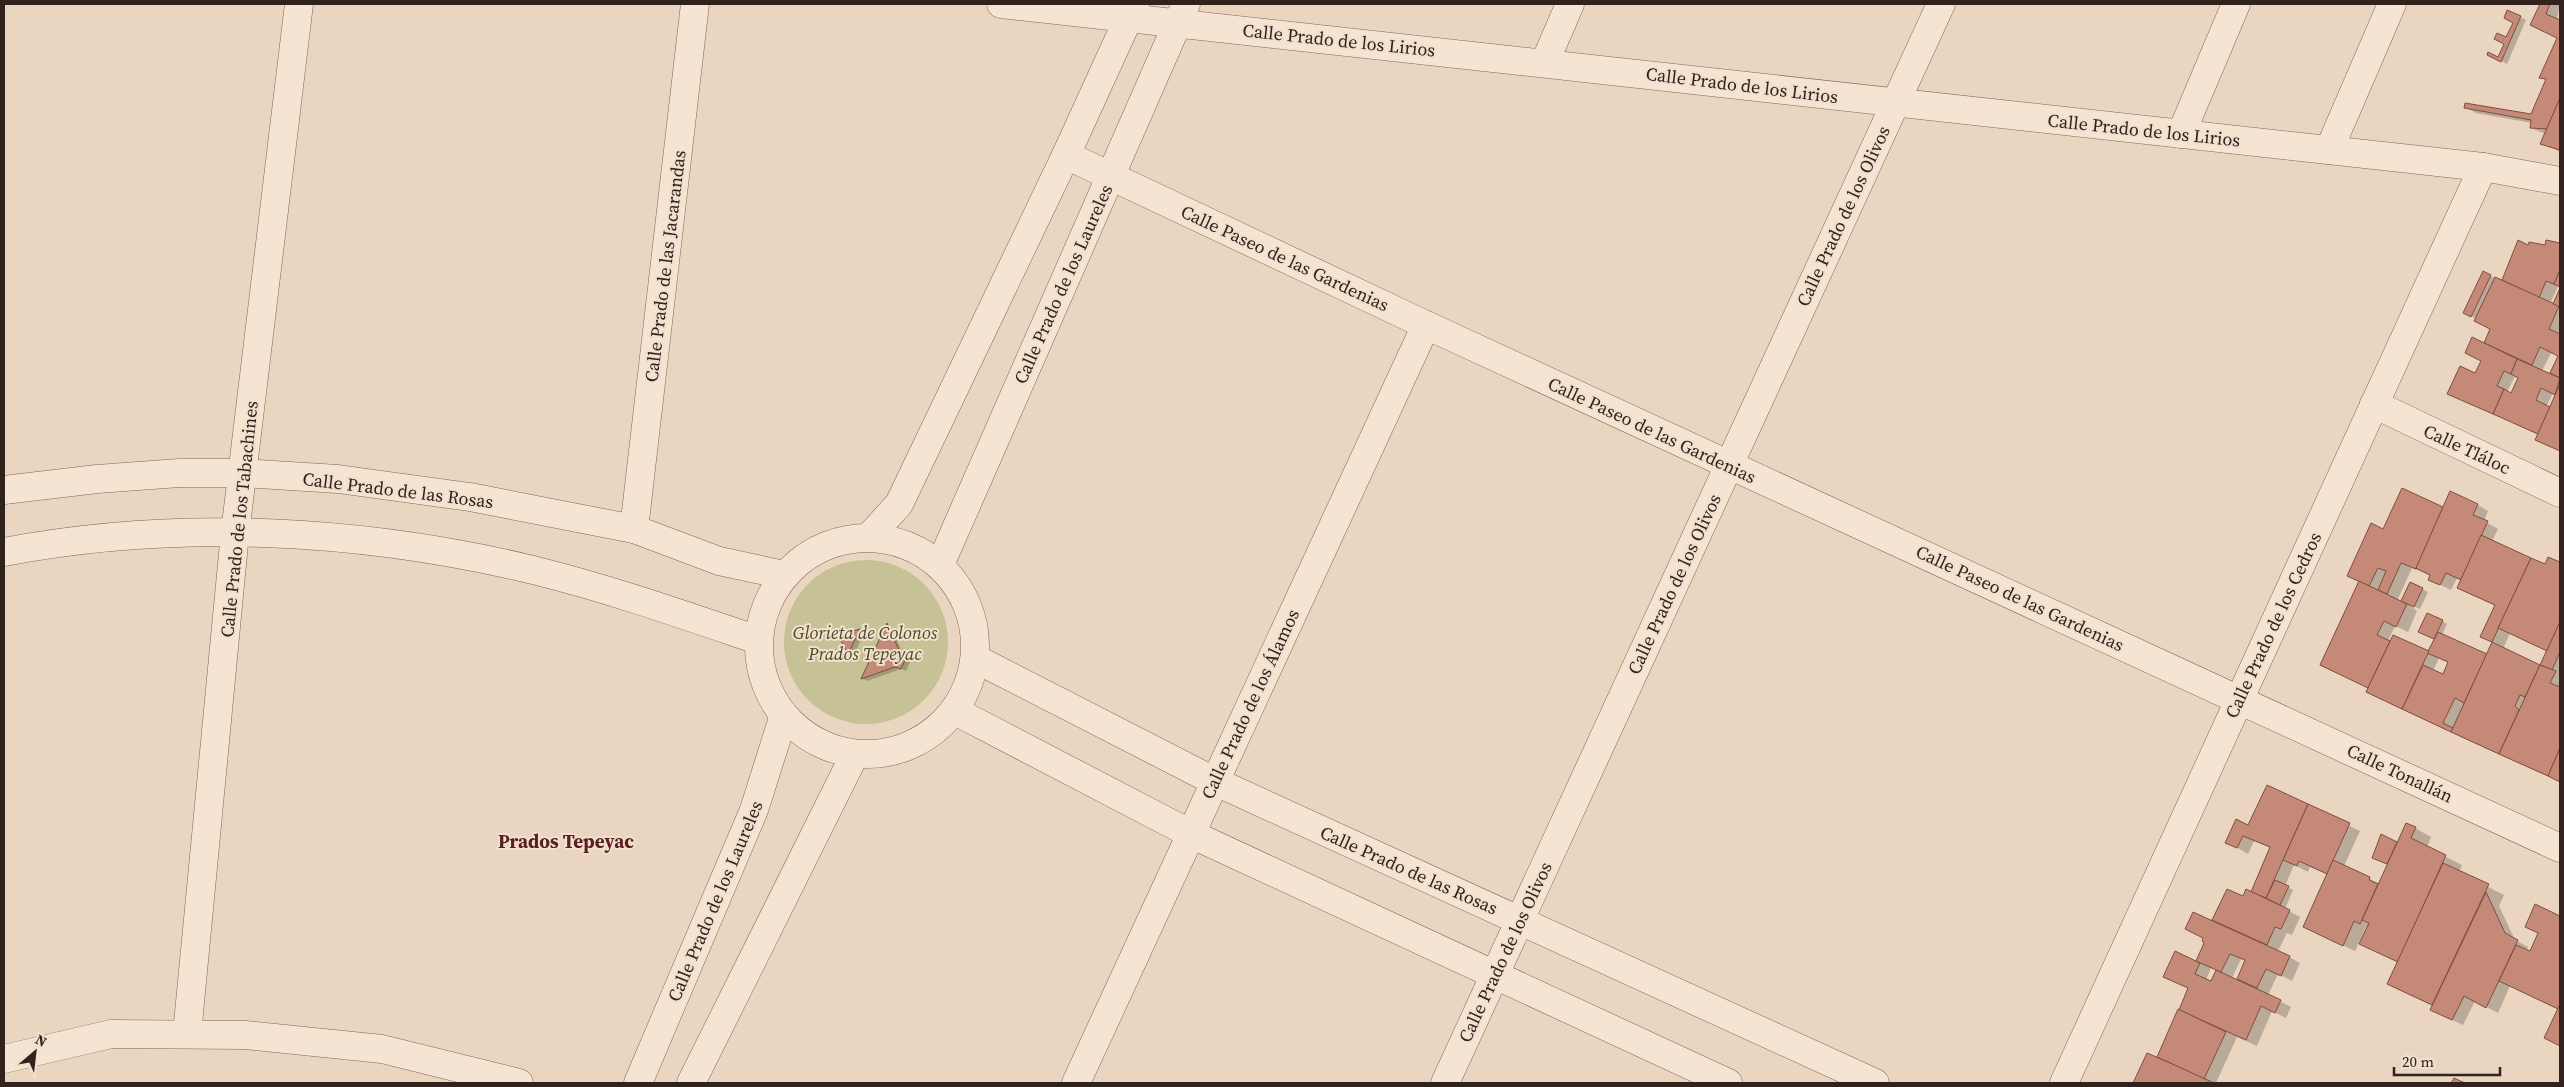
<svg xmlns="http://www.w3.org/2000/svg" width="2564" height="1087" font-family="'Source Serif 4',serif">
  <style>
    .green { fill: #c6c295 }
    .shadow { fill: #0003; fill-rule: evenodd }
    .building { fill: #c58978; stroke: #7e4d41 }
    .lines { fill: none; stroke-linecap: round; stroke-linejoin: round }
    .minor-casing { stroke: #816659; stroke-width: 29 }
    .minor { stroke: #f5e4d2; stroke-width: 28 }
    .labels { text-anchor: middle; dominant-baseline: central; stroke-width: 4; stroke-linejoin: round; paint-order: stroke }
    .street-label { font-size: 18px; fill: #31221d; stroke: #f1e0ce }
    .park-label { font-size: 18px; font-style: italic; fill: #4a4c25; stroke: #f1e0ce }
    .neighbourhood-label { font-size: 19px; font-weight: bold; fill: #5a2020; stroke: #f1e0ce }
  </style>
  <rect width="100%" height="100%" fill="#e9d5c0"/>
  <circle class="green" cx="866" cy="642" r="82"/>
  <g class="shadow">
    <polygon points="2542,4 2560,4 2557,20 2560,21 2560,152 2542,143 2546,134 2531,128 2532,123 2476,113 2465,107 2532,116 2547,81 2540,77 2558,38 2532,25"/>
    <polygon points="2508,11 2526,20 2507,64 2494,57 2499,58 2514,22"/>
    <path d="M 2519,242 L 2529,246 L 2546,246 L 2547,242 L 2560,244 L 2560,287 L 2558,286 L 2550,304 L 2554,305 L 2560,291 L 2560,451 L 2548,445 L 2539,435 L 2449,393 L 2476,374 L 2482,361 L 2484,344 L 2491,329 L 2470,315 L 2483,273 L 2503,282 ZM 2551,353 L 2559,356 L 2551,375 L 2542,371 ZM 2515,376 L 2519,378 L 2512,394 L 2507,392 ZM 2553,393 L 2557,395 L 2551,409 L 2546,407 Z"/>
    <path d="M 2478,505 L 2488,511 L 2484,521 L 2498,529 L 2492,541 L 2546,566 L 2549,559 L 2560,564 L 2560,782 L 2378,698 L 2368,692 L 2370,688 L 2322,665 L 2359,582 L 2348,576 L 2384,530 L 2444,509 ZM 2412,568 L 2431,576 L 2430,580 L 2451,590 L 2457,578 L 2462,580 L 2470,594 L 2496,606 L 2482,637 L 2493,643 L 2487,656 L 2442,635 L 2447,624 L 2442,621 L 2425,635 L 2435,639 L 2429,653 L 2388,641 L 2395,626 L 2408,632 L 2417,611 L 2408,604 L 2420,609 L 2428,592 L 2410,583 L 2402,603 L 2397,601 ZM 2510,633 L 2548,651 L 2541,666 L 2503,649 ZM 2439,658 L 2449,663 L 2444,676 L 2433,671 Z"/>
    <polygon points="887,625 892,628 905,659 910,662 906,671 901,669 867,681 862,678"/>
    <polygon points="860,630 865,632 853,656 849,654 840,636"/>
    <path d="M 2267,787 L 2360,831 L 2344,866 L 2380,884 L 2389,865 L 2378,860 L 2381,836 L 2398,844 L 2415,828 L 2431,837 L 2427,847 L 2462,865 L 2459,872 L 2504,895 L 2499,906 L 2515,940 L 2528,947 L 2527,951 L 2530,952 L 2539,934 L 2536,906 L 2560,917 L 2560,1046 L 2546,1038 L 2559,1009 L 2510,986 L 2498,1013 L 2475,1001 L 2463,1025 L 2442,1015 L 2433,1006 L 2389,984 L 2399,963 L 2361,944 L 2368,928 L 2366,927 L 2355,951 L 2305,927 L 2328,874 L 2310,867 L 2308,872 L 2294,865 L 2285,886 L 2293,890 L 2285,909 L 2300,917 L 2292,935 L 2287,933 L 2278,951 L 2300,963 L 2292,981 L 2278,974 L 2268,995 L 2291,1007 L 2286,1018 L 2272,1011 L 2257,1046 L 2237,1037 L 2216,1083 L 2135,1083 L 2148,1054 L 2157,1058 L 2190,989 L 2164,976 L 2197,963 L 2206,943 L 2204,938 L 2228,891 L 2243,898 L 2251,893 L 2271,848 L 2254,841 L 2248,854 L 2227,842 L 2249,827 ZM 2241,959 L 2246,961 L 2237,981 L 2232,978 ZM 2211,968 L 2217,970 L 2211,983 L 2206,980 Z"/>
  </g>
  <g class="building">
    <polygon points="2540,4 2550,4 2546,14 2560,20 2560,98 2547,129 2530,128 2531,120 2464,108 2465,103 2531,114 2546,79 2539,78 2557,38 2530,25"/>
    <polygon points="2507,10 2521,16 2501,62 2487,55 2488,52 2498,57 2504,44 2494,39 2497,33 2506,37 2513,23 2504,18"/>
    <polygon points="2560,98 2560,150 2540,144"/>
    <polygon points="2518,240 2528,245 2529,242 2545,245 2546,240 2560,243 2560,270 2554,284 2546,281 2539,298 2502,280"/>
    <polygon points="2560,270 2560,287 2554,284"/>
    <polygon points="2483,271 2491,275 2471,317 2463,313"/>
    <polygon points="2495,277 2559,306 2549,329 2560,334 2560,378 2550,373 2558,356 2540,347 2532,365 2484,343 2490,329 2474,321"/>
    <polygon points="2560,288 2560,307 2553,304"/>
    <polygon points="2472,337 2517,359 2511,374 2504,371 2497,386 2504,389 2493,414 2447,394 2460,366 2475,373 2481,361 2465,353"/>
    <polygon points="2517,359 2560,378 2555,395 2541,388 2536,400 2550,407 2538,434 2493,414 2504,389 2511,393 2518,378 2511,374"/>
    <polygon points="2560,384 2560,451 2535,440"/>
    <polygon points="2402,488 2443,507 2416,569 2401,563 2387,594 2378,590 2386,571 2378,568 2369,586 2347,576 2371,523 2383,529"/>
    <polygon points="2450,491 2478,504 2473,515 2488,521 2461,580 2446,573 2440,585 2428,580 2430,575 2416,568"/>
    <polygon points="2481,535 2531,558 2492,642 2480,637 2495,605 2457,588"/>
    <polygon points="2548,557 2560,562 2560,622 2547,651 2498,628 2531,558 2545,564"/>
    <polygon points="2359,581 2407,604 2396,627 2384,621 2377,635 2390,641 2368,688 2320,665"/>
    <polygon points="2410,582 2423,588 2414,607 2401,601"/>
    <polygon points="2427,613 2443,620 2434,639 2418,632"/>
    <polygon points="2560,622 2560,652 2552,670 2540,665"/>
    <polygon points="887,623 901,655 906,658 901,669 895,667 861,679"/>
    <polygon points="860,629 848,654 838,635"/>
    <polygon points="2438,632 2487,654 2464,703 2455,698 2443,723 2453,728 2451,732 2402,709 2423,665 2443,674 2448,662 2427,653"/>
    <polygon points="2393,635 2429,651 2402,709 2366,692"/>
    <polygon points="2492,642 2540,665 2525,697 2520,695 2515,706 2519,710 2499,754 2451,732"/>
    <polygon points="2540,665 2556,671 2550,683 2560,687 2560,748 2548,776 2499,754"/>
    <polygon points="2560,748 2560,782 2548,776"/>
    <polygon points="2267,785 2308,804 2266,898 2251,892 2270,847 2243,836 2237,848 2225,843 2236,819 2248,825"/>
    <polygon points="2308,804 2350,823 2327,874 2299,861 2297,866 2283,860"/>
    <polygon points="2406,823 2416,827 2411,838 2446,855 2398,962 2359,944 2369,923 2362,920"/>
    <polygon points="2381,834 2397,842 2387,864 2372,858"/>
    <polygon points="2333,860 2370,877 2369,880 2378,884 2360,924 2354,921 2343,946 2303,927"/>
    <polygon points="2443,863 2489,884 2432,1005 2387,984"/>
    <polygon points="2275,880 2289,886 2280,905 2266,898"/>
    <polygon points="2227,889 2243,896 2246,889 2290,910 2281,929 2275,927 2267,945 2212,920"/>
    <polygon points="2486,892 2505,933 2518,940 2486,1008 2464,996 2452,1020 2430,1010"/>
    <polygon points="2535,904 2560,916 2560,1004 2558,1009 2499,981 2516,945 2530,951 2538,933 2525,927"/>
    <polygon points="2193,912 2290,956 2281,976 2266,969 2257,988 2237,979 2245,960 2230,954 2221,972 2196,961 2204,943 2202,941 2203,938 2185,929"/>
    <polygon points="2175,951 2200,963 2195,974 2211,981 2216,970 2281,1000 2275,1013 2261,1006 2246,1040 2179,1010 2188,988 2163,977"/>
    <polygon points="2560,1004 2560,1046 2544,1038"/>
    <polygon points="2178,1009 2226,1032 2204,1079 2157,1057"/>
    <polygon points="2147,1053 2168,1062 2214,1083 2133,1083"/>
    <polygon points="2454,1078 2465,1083 2451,1083"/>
  </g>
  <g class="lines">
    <g class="minor-casing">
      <g id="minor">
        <polyline points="1001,4 2483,167 2560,181"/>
        <polyline points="1545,62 1570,4"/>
        <polyline points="2181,134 2236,4"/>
        <polyline points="2329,150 2392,4"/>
        <polyline points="1066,155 1426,325 2560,848"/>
        <polyline points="2374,404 2560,493"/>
        <polyline points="4,490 97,479 179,473 243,473 338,479 470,497 634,529 719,561 784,575"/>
        <polyline points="634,529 695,4"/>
        <polyline points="869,537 899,504 1066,155 1135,4"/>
        <circle cx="867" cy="646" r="108"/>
        <path d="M 4,552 C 177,519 363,529 533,570 C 610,589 684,615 758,640"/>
        <polyline points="940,565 1186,4"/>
        <polyline points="976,659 1214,781 1875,1083"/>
        <polyline points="955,711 1191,834 1728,1083"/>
        <polyline points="187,1034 235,533 299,4"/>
        <polyline points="4,1059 111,1034 245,1035 382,1049 519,1083"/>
        <polyline points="638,1083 754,810 784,715"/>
        <polyline points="691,1083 855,754"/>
        <polyline points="1076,1083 1426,325"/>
        <polyline points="1445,1083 1941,4"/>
        <polyline points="2064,1083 2483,167"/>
      </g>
    </g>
    <use href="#minor" class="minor"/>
  </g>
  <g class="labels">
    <g class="street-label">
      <text transform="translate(1339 40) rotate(6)">Calle Prado de los Lirios</text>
      <text transform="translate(1742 85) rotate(7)">Calle Prado de los Lirios</text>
      <text transform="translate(2144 130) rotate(6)">Calle Prado de los Lirios</text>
      <text transform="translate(1843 216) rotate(-65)">Calle Prado de los Olivos</text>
      <text transform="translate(1285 258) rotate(25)">Calle Paseo de las Gardenias</text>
      <text transform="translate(665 266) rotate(-83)">Calle Prado de las Jacarandas</text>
      <text transform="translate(1063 284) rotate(-66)">Calle Prado de los Laureles</text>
      <text transform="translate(1652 430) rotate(25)">Calle Paseo de las Gardenias</text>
      <text transform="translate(2467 449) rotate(25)">Calle Tláloc</text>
      <text transform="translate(398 490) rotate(7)">Calle Prado de las Rosas</text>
      <text transform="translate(239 519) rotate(-84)">Calle Prado de los Tabachines</text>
      <text transform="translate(1674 584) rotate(-65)">Calle Prado de los Olivos</text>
      <text transform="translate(2020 598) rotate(25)">Calle Paseo de las Gardenias</text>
      <text transform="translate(2273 625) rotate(-65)">Calle Prado de los Cedros</text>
      <text transform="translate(1250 704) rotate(-65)">Calle Prado de los Álamos</text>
      <text transform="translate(2400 773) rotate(25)">Calle Tonallán</text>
      <text transform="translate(1409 870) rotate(24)">Calle Prado de las Rosas</text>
      <text transform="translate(715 901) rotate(-67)">Calle Prado de los Laureles</text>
      <text transform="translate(1505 952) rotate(-65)">Calle Prado de los Olivos</text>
    </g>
    <g class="park-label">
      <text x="865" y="632">Glorieta de Colonos<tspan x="865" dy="21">Prados Tepeyac</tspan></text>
    </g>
    <g class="neighbourhood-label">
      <text x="566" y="841">Prados Tepeyac</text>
    </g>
  </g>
  <rect width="2564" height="1087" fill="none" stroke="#31221d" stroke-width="10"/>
  <g transform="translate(35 1052) rotate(28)" stroke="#f1e0ce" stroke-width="4" paint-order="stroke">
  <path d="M0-4L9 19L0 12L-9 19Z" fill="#31221d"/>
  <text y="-8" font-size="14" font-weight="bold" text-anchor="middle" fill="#31221d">N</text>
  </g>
  <path d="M2394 1067v8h106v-8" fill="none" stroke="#31221d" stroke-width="2.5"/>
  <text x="2402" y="1067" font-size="15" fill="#31221d" stroke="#f1e0ce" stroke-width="4" paint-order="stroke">20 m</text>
</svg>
